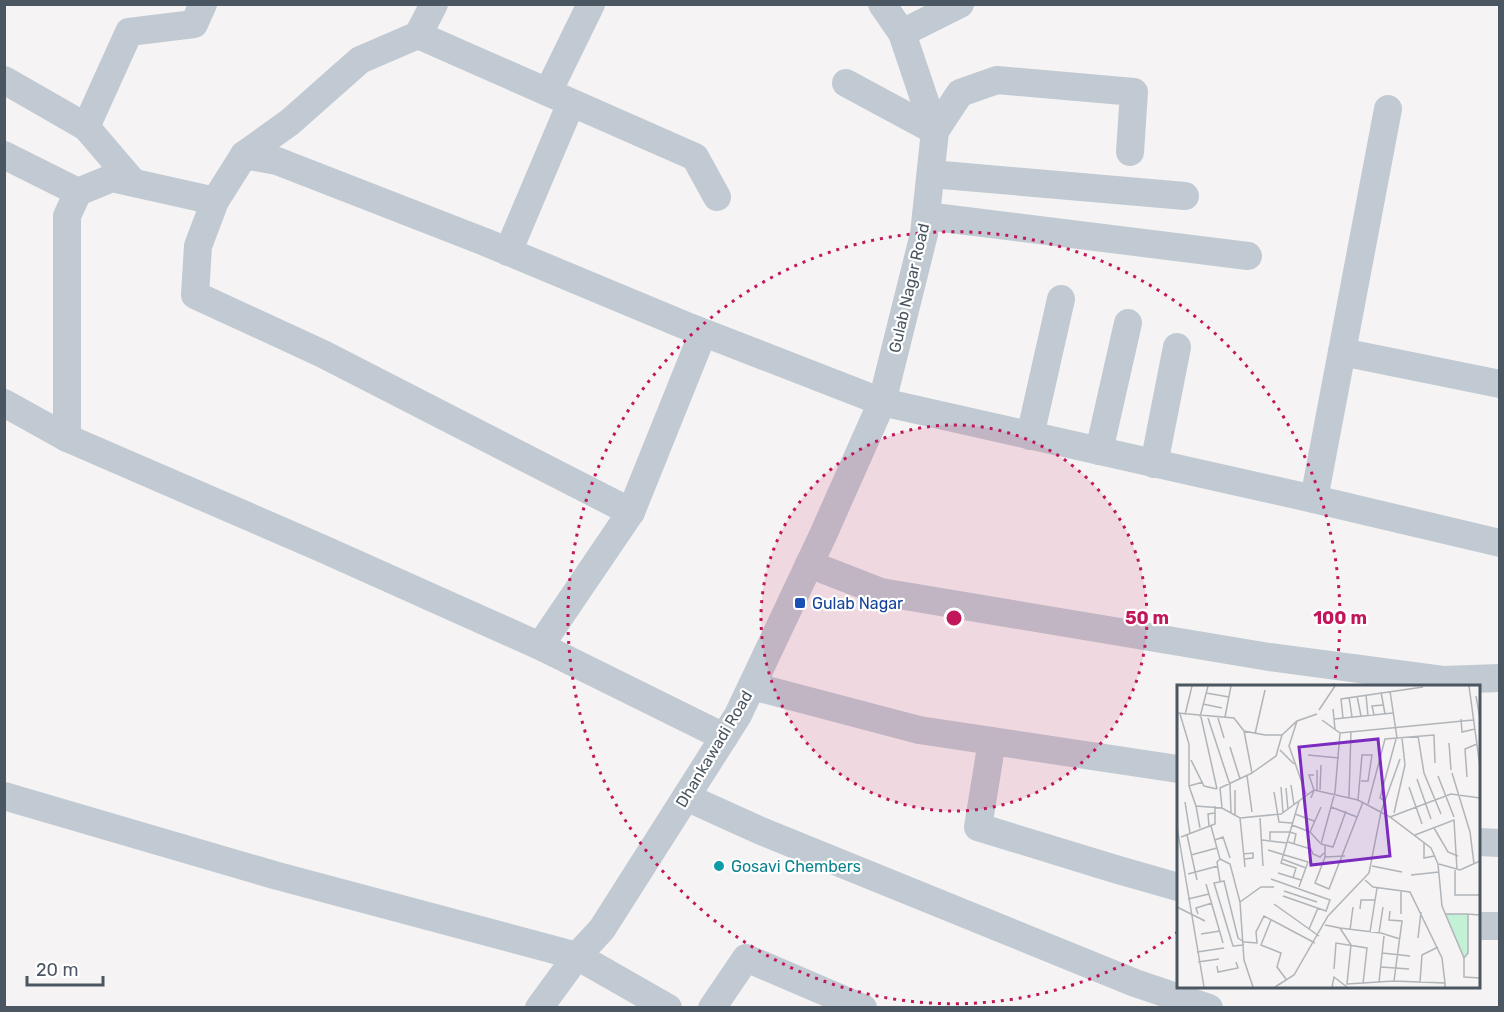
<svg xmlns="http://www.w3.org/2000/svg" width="1504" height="1012" font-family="Rubik,sans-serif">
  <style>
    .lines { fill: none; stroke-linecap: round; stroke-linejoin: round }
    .minor { stroke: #c1cad2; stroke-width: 28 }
    .ring { fill: none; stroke: #c2185b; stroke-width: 3; stroke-dasharray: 3 6 }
    .transit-dot { fill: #1a4fb4; stroke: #fff; stroke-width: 2 }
    .culture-dot { fill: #0f9aa8; stroke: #fff; stroke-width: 2 }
    .labels { text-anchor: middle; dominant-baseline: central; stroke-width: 4.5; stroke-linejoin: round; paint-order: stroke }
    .street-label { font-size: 16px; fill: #4a5661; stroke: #fff }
    .transit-label { font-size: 16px; fill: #164399; stroke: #fff; text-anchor: start }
    .culture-label { font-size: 16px; fill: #0d838f; stroke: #fff; text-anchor: start }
    .inset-road { fill: none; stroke: #b1b4b9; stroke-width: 1.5 }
    .view { fill: #7b2cbf; fill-opacity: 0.15; stroke: #7b2cbf; stroke-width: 3 }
    .inset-edge { fill: none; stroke: #4a5661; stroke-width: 3 }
    .centre { fill: #c2185b; stroke: #fff; stroke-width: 3 }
    .ring-label { font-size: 18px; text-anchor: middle; font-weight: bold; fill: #c2185b; stroke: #fff; stroke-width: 4.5; stroke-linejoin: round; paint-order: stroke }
  </style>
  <rect width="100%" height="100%" fill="#f5f3f3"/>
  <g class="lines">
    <g class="minor">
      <polyline points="902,33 960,4"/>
      <polyline points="418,35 695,157 717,197"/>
      <polyline points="4,80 86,127"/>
      <polyline points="846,83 935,131 960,93 997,80 1134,92 1130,152"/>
      <polyline points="548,92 591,4"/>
      <polyline points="4,155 78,192"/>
      <polyline points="244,155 290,122 360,60 418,35 434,4"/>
      <polyline points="931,174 1185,196"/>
      <polyline points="133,182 86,127 129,32 194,24 203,4"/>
      <polyline points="926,216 1248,256"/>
      <polyline points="508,252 571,103"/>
      <polyline points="1342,352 1500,384"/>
      <polyline points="4,403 67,438 321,548 540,646 724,737"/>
      <polyline points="1030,436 1061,299"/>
      <polyline points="67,438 67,216 78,192 112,178 215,201"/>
      <polyline points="1099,451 1128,323"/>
      <polyline points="1154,464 1177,347"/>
      <polyline points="1314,499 1388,109"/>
      <polyline points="631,512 323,354 195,295 198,246 215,201 244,155 277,161 485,242 684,325 882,402 1314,499 1500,543"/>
      <polyline points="809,564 881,592 1269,657 1443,680 1500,678"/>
      <polyline points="540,646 631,512 703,333"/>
      <polyline points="752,686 919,730 1178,769"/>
      <polyline points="992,741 978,827 1115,869 1178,887"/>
      <polyline points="4,796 274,875 577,956 668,1008"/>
      <polyline points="686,797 761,831 1135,983 1209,1008"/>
      <polyline points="1478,842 1500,843"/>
      <polyline points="1478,926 1500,926"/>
      <polyline points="539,1008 577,956 602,929 738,715 823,535 882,402 924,234 935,131 902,33 882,4"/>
      <polyline points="712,1008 746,958 863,1008"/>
    </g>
  </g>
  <circle cx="954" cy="618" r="193" fill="#c2185b" fill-opacity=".12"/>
  <g class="ring">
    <circle cx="954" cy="618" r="193"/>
    <path d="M1178 932A386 386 0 1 1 1334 685"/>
  </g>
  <rect class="transit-dot" x="794" y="597" width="12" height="12" rx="3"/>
  <circle class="culture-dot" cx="719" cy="866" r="6"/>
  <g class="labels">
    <g class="street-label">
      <text transform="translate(909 288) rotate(-77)">Gulab Nagar Road</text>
      <text transform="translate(714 749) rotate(-59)">Dhankawadi Road</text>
    </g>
    <g class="transit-label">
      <text x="812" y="603">Gulab Nagar</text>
    </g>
    <g class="culture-label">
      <text x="731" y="866">Gosavi Chembers</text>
    </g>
  </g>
  <g transform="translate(1177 685)">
    <rect width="303" height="303" fill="#f5f3f3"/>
    <path d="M 268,229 L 291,229 L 291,268 L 287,273 Z" fill="#c3f1d5"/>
    <path class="inset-road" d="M 292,1 L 303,82M 213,6 L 220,53M 204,7 L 208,29M 29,8 L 52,12M 189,10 L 191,31M 180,11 L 184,31M 299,11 L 303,34M 172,12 L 175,32M 26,19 L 45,23M 156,24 L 158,44M 142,25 L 158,1M 0,28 L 57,33 L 67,46 L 88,50 L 105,50 L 120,36 L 140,29M 3,29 L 12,59 L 12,101 L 26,97M 8,30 L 15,1M 197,30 L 195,21 L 206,20M 23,32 L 31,1M 24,32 L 40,104M 48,32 L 54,1M 31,33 L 53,100 L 54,127M 41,33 L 47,53M 166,33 L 164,14 L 246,2M 157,34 L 216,28M 284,34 L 285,47 L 298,44M 145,35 L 163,48 L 296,35M 120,36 L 112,61 L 129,109M 163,48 L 158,107 L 144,159 L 156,162 L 169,126M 78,49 L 88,5M 241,51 L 247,88 L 264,129M 272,58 L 274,85M 53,62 L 63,94M 103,65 L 117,79M 131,70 L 162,73M 14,75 L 27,101 L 40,104M 140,85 L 140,105M 75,88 L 99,71 L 105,50M 275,88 L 293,147 L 297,179M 70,91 L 75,127M 261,91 L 277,132M 290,92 L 288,64 L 300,59M 240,94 L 254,134M 114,100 L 117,120M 12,101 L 19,121 L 45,123 L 63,133 L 104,129 L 137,105 L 181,115 L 213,132 L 254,163 L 261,179 L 265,221 L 287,273 L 287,292 L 303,293M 104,102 L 106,128M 232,102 L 245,139M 109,103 L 111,125M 143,105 L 144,80M 97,107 L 102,137 L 115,138M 172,112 L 174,46M 134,113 L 137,105 L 132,90 L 137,90M 181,115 L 185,70 L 195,70 L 191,96 L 184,96M 208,116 L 203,113 L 219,54M 8,117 L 13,148M 191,119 L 208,54 L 257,50 L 258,78M 19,121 L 23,143M 154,122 L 180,132M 45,123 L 43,103 L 75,88 L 67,46M 217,128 L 228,80 L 225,53M 118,129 L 137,136M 58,130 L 58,105M 213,132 L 274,109 L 303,113M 63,133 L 68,182M 83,133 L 86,181M 115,140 L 133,147 L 143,158M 32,141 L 31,129 L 38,128M 34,141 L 43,174M 0,142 L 27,302M 257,143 L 271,167 L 281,171M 133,147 L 144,122M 10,150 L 20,195M 238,150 L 277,135 L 280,185M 4,152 L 38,139 L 38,121M 38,155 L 46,152 L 53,173M 85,155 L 110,158M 93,155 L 93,147 L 113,147 L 119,149 L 117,158M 111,157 L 134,164 L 136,169 L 143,172 L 147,168M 247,157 L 247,173 L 257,171M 148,161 L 148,172 L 168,171M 91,165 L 131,177 L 122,202M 66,169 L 76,168 L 76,173 L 67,174M 14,170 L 40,163M 148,172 L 138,198 L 152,204 L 186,117M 43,174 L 53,179 L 63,217 L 67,275 L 76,302M 105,174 L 129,183M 262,179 L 283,185 L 303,176M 195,181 L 225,187M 278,185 L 278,210 L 303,210M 101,188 L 124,195M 11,189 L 41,181M 234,190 L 262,187M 116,193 L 119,183 L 104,178 L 122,116M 94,194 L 153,215 L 149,226 L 106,211M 188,195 L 196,202 L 233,207 L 265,273 L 268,298M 43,196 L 40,177 L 43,174M 29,199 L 46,258M 107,206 L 140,217M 11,214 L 32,209M 63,217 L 84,202 L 97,202M 97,219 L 142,251M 0,222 L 28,236M 183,224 L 184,215 L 198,215M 213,226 L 212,235 L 225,236 L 217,296 L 268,298 L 268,302M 21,229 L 19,223 L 35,218M 224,229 L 224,205M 268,229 L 291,229M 94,235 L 84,260 L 104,268 L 100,282 L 109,294M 148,240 L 163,243 L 174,260 L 170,299 L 217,296M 163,243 L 204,248 L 223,254M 132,244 L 141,223M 173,245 L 176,222M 193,247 L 200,203M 202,248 L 206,222M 24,249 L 43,246M 241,253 L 244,227M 67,257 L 61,253 L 47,196 L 37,198 L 56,261 L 67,260M 67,257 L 80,258 L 79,247 L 87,231 L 138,258M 20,267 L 47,263M 205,268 L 233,271M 287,273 L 291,268 L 291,229 L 303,230M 21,277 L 42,274M 40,281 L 41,287 L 61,283 L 59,277M 204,282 L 232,284M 157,284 L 159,258 L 190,263 L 186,299M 202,297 L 207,251M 243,297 L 245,270 L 261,262M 98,302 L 117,290 L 151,231 L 192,188 L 204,127 L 223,74M 155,302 L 157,292 L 170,302"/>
    <path class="view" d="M 201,54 L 213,171 L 134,180 L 122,62 Z"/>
    <rect width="303" height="303" class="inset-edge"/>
  </g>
  <circle cx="954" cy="618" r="9" class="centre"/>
  <g class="ring-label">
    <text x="1147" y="624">50 m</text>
    <text x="1340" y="624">100 m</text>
  </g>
  <rect width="1504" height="1012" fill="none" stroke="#4a5661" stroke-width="12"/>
  <path d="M27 976v9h76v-9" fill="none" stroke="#4a5661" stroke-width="3"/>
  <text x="36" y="976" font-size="18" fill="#4a5661" stroke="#ffffff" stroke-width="4.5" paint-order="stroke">20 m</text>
</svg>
